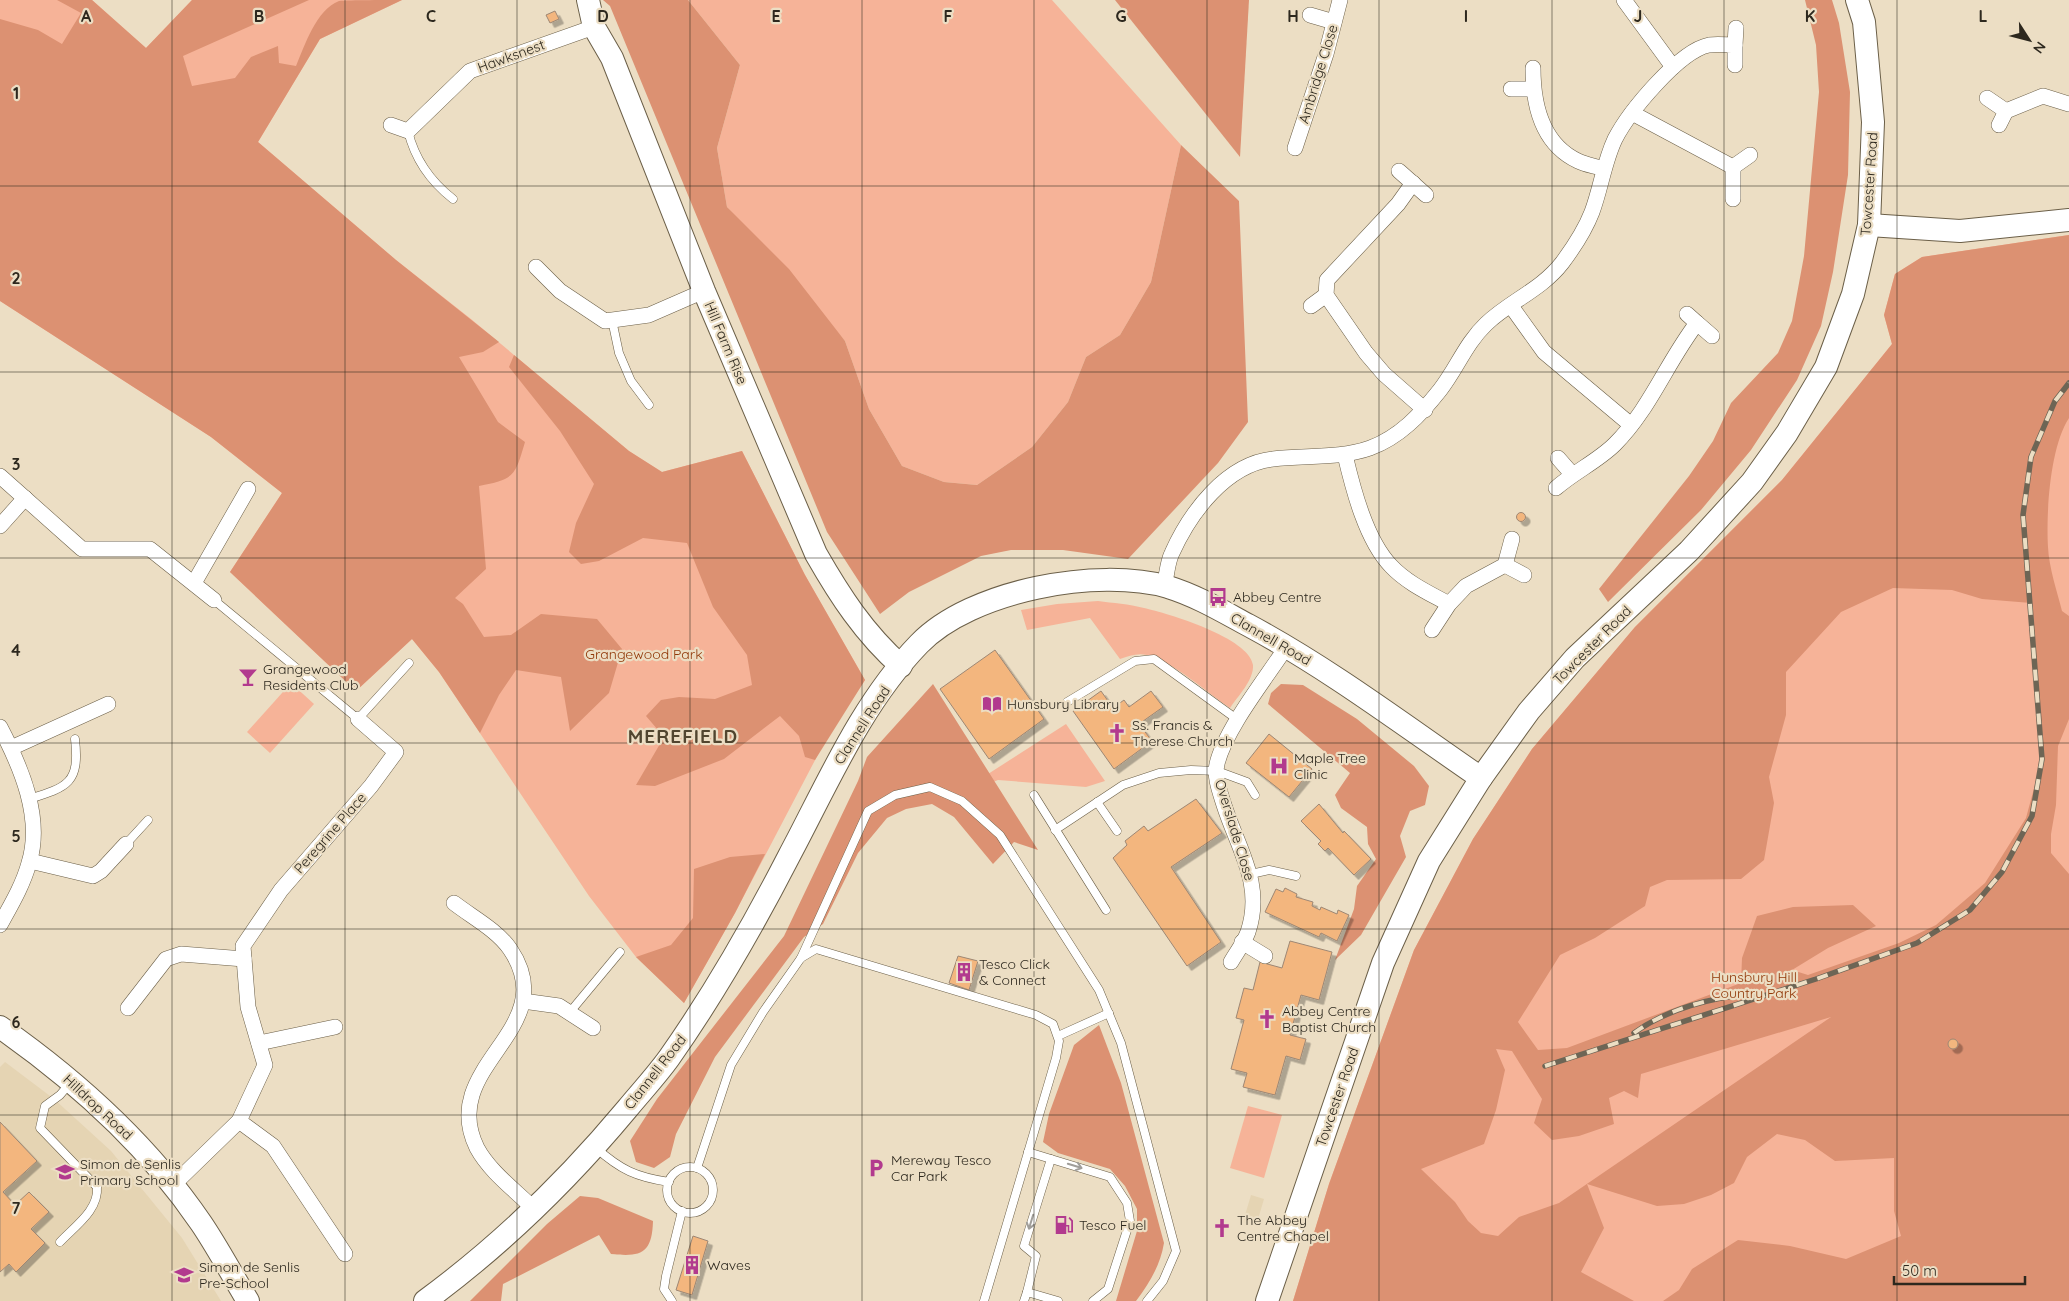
<svg xmlns="http://www.w3.org/2000/svg" width="2069" height="1301" font-family="Quicksand,sans-serif">
  <style>
    .built { fill: #e5d4b3 }
    .green { fill: #f6b398 }
    .forest { fill: #dc9172; fill-rule: evenodd }
    .building { fill: #f3b67e; stroke: #9d8774; filter: url(#shadow) }
    .lines { fill: none; stroke-linecap: round; stroke-linejoin: round }
    .lane-casing { stroke: #6b5f48; stroke-width: 9 }
    .street-casing { stroke: #6b5f48; stroke-width: 16 }
    .secondary-casing { stroke: #6b5f48; stroke-width: 24 }
    .lane { stroke: #fff; stroke-width: 8 }
    .street { stroke: #fff; stroke-width: 15 }
    .secondary { stroke: #fff; stroke-width: 22 }
    .rail-casing { stroke: #6d6555; stroke-width: 5.5 }
    .rail { stroke: #ecdec4; stroke-width: 4; stroke-dasharray: 11; stroke-linecap: butt }
    .oneway { stroke: #a09e9a }
    .grid { fill: none; stroke: #2d281e; stroke-width: 1; stroke-opacity: 0.55 }
    .labels { text-anchor: middle; dominant-baseline: central; stroke-width: 4.5; stroke-linejoin: round; paint-order: stroke }
    .street-label { font-size: 14px; fill: #2d281e; stroke: #ecdec4 }
    .poi-label { font-size: 14px; fill: #2d281e; stroke: #ecdec4; text-anchor: start }
    .park-label { font-size: 14px; fill: #913808; stroke: #ecdec4 }
    .district-label { font-size: 19px; font-weight: bold; letter-spacing: 1px; fill: #51452f; stroke: #ecdec4 }
    .grid-label { font-size: 16px; text-anchor: middle; font-weight: bold; fill: #2d281e; stroke: #ecdec4; stroke-width: 4.5; stroke-linejoin: round; paint-order: stroke }
  </style>
  <defs>
    <filter id="shadow"><feDropShadow dx="4.5" dy="4.5" stdDeviation="0" flood-color="#0004"/></filter>
  </defs>
  <rect width="100%" height="100%" fill="#ecdec4"/>
  <g class="built">
    <polygon points="5,1062 54,1099 111,1151 182,1238 221,1301 0,1301 0,1067"/>
    <polygon points="1251,1195 1264,1199 1256,1226 1243,1222"/>
  </g>
  <g class="green">
    <polygon points="0,0 92,0 146,48 192,0 402,0 320,39 258,142 396,260 471,319 629,451 662,472 742,451 805,575 865,680 824,743 735,913 684,1003 636,957 589,896 439,672 412,639 356,691 230,572 282,493 211,437 0,301"/>
    <polygon points="688,0 1052,0 1181,145 1151,282 1120,335 1086,357 1068,402 1032,447 977,485 944,482 902,466 869,409 845,341 727,207 717,148 740,65"/>
    <polygon points="2069,235 2069,1301 1293,1301 1329,1184 1414,950 1473,839 1532,749 1635,627 1782,480 1892,344 1884,315 1895,274 1922,257"/>
    <path d="M 1098,601 C 1113,603 1129,604 1144,608 C 1167,613 1250,638 1253,665 C 1254,680 1238,696 1230,708 C 1206,692 1174,662 1147,655 C 1137,653 1129,656 1120,659 L 1090,618 L 1027,630 L 1021,610 L 1057,604 Z"/>
    <polygon points="291,683 314,704 270,753 247,732"/>
    <polygon points="1066,724 1105,781 1086,787 998,780 993,782 988,774"/>
    <polygon points="1248,1106 1282,1115 1264,1178 1230,1168"/>
  </g>
  <g class="forest">
    <path d="M 57,0 L 92,0 L 146,48 L 192,0 L 309,0 L 183,56 L 192,86 L 235,78 L 251,57 L 278,46 L 279,63 L 296,66 C 305,45 316,10 339,1 C 349,0 389,0 402,0 L 320,39 L 258,142 L 396,260 L 499,342 L 483,352 L 459,357 L 498,422 L 525,442 C 515,476 515,479 479,486 L 486,569 L 455,598 L 463,604 L 484,637 L 511,635 L 541,614 L 597,619 L 622,649 L 609,693 L 570,731 L 561,677 L 516,670 L 499,695 L 480,733 L 439,672 L 412,639 L 356,691 L 230,572 L 282,493 L 211,437 L 0,301 L 0,19 L 38,30 L 62,44 L 81,13 Z"/>
    <polygon points="603,0 688,0 740,65 717,148 727,207 789,269 845,341 869,409 902,466 944,482 977,485 1032,447 1068,402 1086,357 1120,335 1151,282 1181,145 1239,201 1248,422 1218,463 1128,559 1063,550 1011,550 981,556 909,592 880,614 827,532 610,6"/>
    <polygon points="1115,0 1249,0 1240,157"/>
    <polygon points="1805,0 1832,0 1839,23 1850,92 1848,175 1833,272 1821,326 1797,380 1751,450 1701,510 1608,602 1599,589 1689,476 1713,441 1731,403 1778,353 1792,321 1804,256 1819,92 1816,45"/>
    <path d="M 2069,235 L 2069,418 C 2050,447 2046,512 2048,547 C 2049,568 2057,591 2062,611 L 2069,616 L 2069,719 L 2058,746 L 2056,805 L 2051,834 L 2051,853 L 2069,874 L 2069,1301 L 1663,1301 L 1679,1290 L 1692,1269 L 1738,1240 L 1790,1246 L 1846,1259 L 1901,1236 L 1894,1211 L 1894,1158 L 1835,1161 L 1805,1140 L 1777,1134 L 1747,1157 L 1734,1183 L 1711,1195 L 1684,1204 L 1657,1206 L 1587,1184 L 1604,1228 L 1581,1272 L 1634,1301 L 1293,1301 L 1329,1184 L 1414,950 L 1473,839 L 1532,749 L 1635,627 L 1782,480 L 1892,344 L 1884,315 L 1895,274 L 1922,257 ZM 1893,588 L 1952,590 L 1982,599 L 2031,603 L 2042,759 L 2026,818 L 1985,883 L 1936,925 L 1899,943 L 1808,975 L 1792,970 L 1828,948 L 1876,926 L 1853,905 L 1793,907 L 1757,916 L 1742,958 L 1741,983 L 1567,1048 L 1538,1050 L 1518,1022 L 1560,955 L 1595,938 L 1645,906 L 1650,887 L 1667,880 L 1741,879 L 1764,860 L 1774,803 L 1769,777 L 1786,715 L 1786,672 L 1841,612 ZM 1831,1017 L 1559,1203 L 1519,1217 L 1498,1236 L 1481,1233 L 1468,1221 L 1455,1202 L 1421,1169 L 1484,1144 L 1496,1110 L 1505,1070 L 1496,1049 L 1512,1051 L 1542,1099 L 1534,1123 L 1552,1140 L 1579,1136 L 1614,1124 L 1609,1098 L 1624,1091 L 1638,1098 L 1641,1074 Z"/>
    <polygon points="514,355 629,451 662,472 742,451 805,575 865,680 815,760 805,757 799,736 780,716 724,759 655,786 636,785 664,737 646,716 661,700 679,697 715,699 752,685 747,655 713,607 687,543 643,538 599,561 581,564 569,552 576,523 594,484 560,431 509,367"/>
    <polygon points="933,684 1038,850 1014,842 993,864 954,817 932,804 906,809 887,818 858,853 823,924 804,937 715,1057 676,1134 670,1157 654,1168 636,1162 630,1141 657,1099 784,936 858,781 867,757"/>
    <polygon points="1281,684 1303,685 1357,719 1414,766 1429,786 1425,805 1410,811 1400,836 1406,857 1361,935 1335,960 1354,909 1357,886 1376,859 1368,844 1367,827 1341,808 1335,795 1350,773 1268,704 1271,693"/>
    <polygon points="765,854 735,913 684,1003 636,957 671,945 693,918 694,869 730,857"/>
    <path d="M 1099,1025 L 1121,1083 L 1164,1243 C 1160,1266 1150,1282 1136,1301 L 1116,1301 L 1137,1231 L 1137,1209 L 1125,1186 L 1110,1169 L 1058,1153 L 1043,1142 L 1049,1114 L 1074,1045 Z"/>
    <path d="M 580,1196 L 598,1198 L 653,1221 C 652,1254 641,1257 611,1254 L 599,1235 L 503,1284 L 501,1301 L 470,1301 L 547,1224 Z"/>
  </g>
  <g class="building">
    <polygon points="555,11 559,19 550,23 546,15"/>
    <circle cx="1521" cy="517" r="4.5"/>
    <polygon points="995,650 1044,719 989,759 940,689"/>
    <polygon points="1101,691 1113,708 1124,700 1129,707 1151,691 1163,707 1139,724 1152,741 1114,769 1073,711"/>
    <polygon points="1269,734 1312,769 1289,797 1246,763"/>
    <polygon points="1196,799 1222,833 1171,867 1221,942 1187,966 1113,858 1127,845 1125,841 1144,826 1148,831"/>
    <polygon points="1319,804 1343,833 1344,831 1371,859 1354,875 1328,848 1325,851 1318,844 1321,841 1301,821"/>
    <polygon points="1285,888 1297,894 1296,897 1313,902 1312,906 1320,910 1321,907 1337,914 1338,910 1349,915 1337,941 1321,933 1319,937 1265,912 1276,889 1283,892"/>
    <polygon points="1290,941 1332,952 1319,1000 1301,995 1290,1035 1306,1039 1300,1060 1286,1056 1275,1095 1243,1087 1247,1073 1231,1069 1244,1020 1236,1018 1244,988 1253,990 1260,962 1282,968"/>
    <polygon points="958,956 978,961 969,990 949,983"/>
    <circle cx="1953" cy="1044" r="5"/>
    <polygon points="0,1122 37,1161 3,1192 15,1205 29,1192 49,1212 31,1229 45,1243 16,1272 9,1264 0,1272"/>
    <polygon points="693,1236 708,1241 692,1295 676,1290"/>
  </g>
  <g class="lines">
    <g class="lane-casing">
      <g id="lane">
        <path d="M 408,131 C 415,160 430,181 453,199"/>
        <polyline points="612,320 619,353 631,381 649,405"/>
        <polyline points="214,600 358,719 409,663"/>
        <polyline points="1067,702 1135,661 1154,659 1238,720"/>
        <polyline points="1034,795 1106,910"/>
        <path d="M 29,799 C 68,787 80,783 75,739"/>
        <polyline points="1097,802 1117,831"/>
        <polyline points="1055,830 1123,785 1159,773 1191,770 1217,771 1247,782 1255,795"/>
        <polyline points="126,844 148,820"/>
        <polyline points="1251,874 1269,870 1296,876"/>
        <polyline points="801,958 868,811 895,795 930,787 962,801 1000,835 1099,990 1121,1043 1176,1251 1163,1281 1147,1301"/>
        <polyline points="570,1012 620,952"/>
        <polyline points="1058,1036 1109,1013"/>
        <path d="M 596,1148 C 621,1170 636,1177 669,1182"/>
        <polyline points="1028,1152 1110,1177 1127,1203 1130,1221 1108,1289 1093,1301"/>
        <circle cx="690" cy="1190" r="23"/>
        <polyline points="697,1168 731,1065 763,1012 801,958 816,949 1036,1015 1053,1024 1059,1041 1056,1058 984,1301"/>
        <path d="M 60,1242 C 75,1226 99,1210 97,1187 L 40,1128 L 45,1106 L 60,1095 L 71,1082"/>
        <polyline points="1027,1292 1036,1256 1024,1246 1051,1159"/>
        <polyline points="672,1301 664,1289 666,1276 682,1211"/>
        <polyline points="1024,1301 1027,1292 1058,1301"/>
      </g>
    </g>
    <g class="street-casing">
      <g id="street">
        <polyline points="1624,0 1673,67"/>
        <polyline points="1310,15 1334,22"/>
        <polyline points="1735,45 1736,28"/>
        <path d="M 1533,68 C 1533,105 1542,144 1578,161 C 1586,165 1596,166 1604,169"/>
        <polyline points="1511,89 1533,89"/>
        <polyline points="1987,98 2006,111"/>
        <polyline points="1632,113 1733,167 1733,199"/>
        <polyline points="391,125 408,131 470,71 594,27"/>
        <polyline points="1999,125 2006,111 2043,96 2069,104"/>
        <polyline points="1295,148 1326,54 1340,0"/>
        <polyline points="1733,167 1750,155"/>
        <polyline points="1399,171 1426,195"/>
        <polyline points="1413,183 1398,204 1327,280 1326,295 1366,353 1384,374 1425,410"/>
        <polyline points="536,267 560,291 605,321 649,315 704,291"/>
        <polyline points="1311,306 1326,295"/>
        <polyline points="1511,306 1544,352 1631,425"/>
        <polyline points="1697,323 1712,336"/>
        <path d="M 1345,455 C 1353,489 1366,540 1391,566 C 1407,583 1429,593 1449,604"/>
        <polyline points="1558,458 1572,474"/>
        <polyline points="0,476 82,549 150,549 214,600"/>
        <path d="M 1556,488 C 1574,472 1598,461 1615,444 C 1650,409 1667,362 1697,323 L 1687,314"/>
        <polyline points="0,526 25,498"/>
        <polyline points="1505,565 1524,575"/>
        <polyline points="194,583 248,489"/>
        <path d="M 1164,586 C 1167,576 1167,563 1172,553 C 1190,513 1226,464 1273,459 C 1306,455 1339,459 1370,448 C 1400,437 1421,414 1440,390 C 1457,368 1466,343 1486,324 C 1510,301 1541,290 1562,263 C 1574,247 1585,230 1592,212 C 1601,188 1604,162 1615,139 C 1629,112 1679,51 1709,45 C 1717,44 1727,45 1735,45 L 1735,65"/>
        <polyline points="1432,630 1449,604 1466,586 1505,565 1512,539"/>
        <path d="M 0,727 C 21,767 43,818 29,863 C 23,885 11,905 0,925"/>
        <polyline points="11,748 108,704"/>
        <polyline points="30,861 93,876 101,871 126,844"/>
        <path d="M 454,903 C 472,917 497,930 510,949 C 565,1030 436,1065 477,1148 C 490,1172 515,1190 534,1209"/>
        <polyline points="1242,942 1265,956"/>
        <path d="M 1231,962 C 1236,953 1244,943 1248,932 C 1264,884 1238,849 1224,805 C 1220,792 1214,777 1217,764 C 1225,729 1267,677 1287,646"/>
        <polyline points="523,1001 559,1006 593,1028"/>
        <polyline points="128,1008 166,959 181,954 244,959"/>
        <polyline points="259,1043 335,1027"/>
        <polyline points="239,1121 273,1146 345,1254"/>
        <polyline points="172,1186 239,1121 265,1065 248,1007 243,946 281,890 371,786 396,752 358,719"/>
      </g>
    </g>
    <g class="secondary-casing">
      <g id="secondary">
        <path d="M 588,0 L 594,27 L 612,58 L 704,291 L 816,554 C 840,596 864,633 901,666"/>
        <polyline points="1869,225 1960,231 2069,220"/>
        <path d="M 0,1027 C 77,1081 148,1145 201,1223 C 218,1248 232,1275 248,1301"/>
        <path d="M 425,1301 C 500,1246 567,1181 627,1109 C 641,1092 656,1076 669,1058 C 714,994 753,926 789,856 C 828,783 861,704 919,644 C 971,590 1098,567 1168,587 C 1197,596 1222,611 1248,625 C 1330,669 1405,726 1481,778"/>
        <polyline points="1267,1301 1383,963 1429,861 1481,778 1529,711 1575,658 1689,551 1752,482 1787,433 1826,367 1853,294 1869,225 1873,122 1864,22 1857,0"/>
      </g>
    </g>
    <use href="#lane" class="lane"/>
    <use href="#street" class="street"/>
    <use href="#secondary" class="secondary"/>
    <g class="rail-casing">
      <g id="rail">
        <path d="M 1634,1033 C 1667,1009 1712,997 1753,994"/>
        <polyline points="1545,1066 1816,979 1917,943 1970,910 2002,872 2032,816 2042,759 2023,515 2031,457 2055,401 2069,383"/>
      </g>
    </g>
    <use href="#rail" class="rail"/>
  </g>
  <defs><path id="oneway-shaft" d="M-6 0H5M1.5-3L5.5 0L1.5 3" fill="none" stroke-width="1.6" stroke-linecap="round" stroke-linejoin="round" transform="scale(1.25)"/></defs>
  <g class="oneway">
    <use href="#oneway-shaft" transform="translate(1075 1166) rotate(17)"/>
    <use href="#oneway-shaft" transform="translate(1031 1222) rotate(107)"/>
  </g>
  <path class="grid" d="M 172,0 L 172,1301M 345,0 L 345,1301M 517,0 L 517,1301M 690,0 L 690,1301M 862,0 L 862,1301M 1034,0 L 1034,1301M 1207,0 L 1207,1301M 1379,0 L 1379,1301M 1552,0 L 1552,1301M 1724,0 L 1724,1301M 1897,0 L 1897,1301M 0,186 L 2069,186M 0,372 L 2069,372M 0,558 L 2069,558M 0,743 L 2069,743M 0,929 L 2069,929M 0,1115 L 2069,1115"/>
  <defs>
    <g id="bus-bare" transform="scale(1.5)"><path d="M-5-6H5V4H4V6H2V4H-2V6H-4V4H-5ZM-3.5-4V0h7V-4ZM-3.5 1.2v1.5H-2V1.2ZM2 1.2v1.5H3.5V1.2Z" fill="#b23a8e" stroke="#ecdec4" stroke-width="2.5" paint-order="stroke"/></g>
    <g id="bar-bare" transform="scale(1.5)"><path d="M-6-5H6L.8 .8V4.5H3.5V6h-7V4.5H-.8V.8Z" fill="#b23a8e" stroke="#ecdec4" stroke-width="2.5" paint-order="stroke"/></g>
    <g id="library-bare" transform="scale(1.5)"><path d="M-6-4Q-3-5.5-.7-3.5V5Q-3 3-6 4ZM6-4Q3-5.5 .7-3.5V5Q3 3 6 4Z" fill="#b23a8e" stroke="#ecdec4" stroke-width="2.5" paint-order="stroke"/></g>
    <g id="church-bare" transform="scale(1.5)"><path d="M-1.2-6h2.4v3.5h3.3v2.4h-3.3V6h-2.4V-.1h-3.3v-2.4h3.3Z" fill="#b23a8e" stroke="#ecdec4" stroke-width="2.5" paint-order="stroke"/></g>
    <g id="hospital-bare" transform="scale(1.5)"><path d="M-5-5h3v3.5h4V-5h3V5h-3V1.5h-4V5h-3Z" fill="#b23a8e" stroke="#ecdec4" stroke-width="2.5" paint-order="stroke"/></g>
    <g id="building-bare" transform="scale(1.5)"><path d="M-4-6H4V6H1V3H-1V6H-4ZM-2.5-4.3h1.7v1.8h-1.7ZM.8-4.3h1.7v1.8H.8ZM-2.5-1h1.7V.8h-1.7ZM.8-1h1.7V.8H.8Z" fill="#b23a8e" stroke="#ecdec4" stroke-width="2.5" paint-order="stroke"/></g>
    <g id="parking-bare" transform="scale(1.5)"><path d="M-3.5-5.5H1a3.5 3.5 0 0 1 0 7H-1V5.5H-3.5ZM-1-3.4V-.6H.8a1.4 1.4 0 0 0 0-2.8Z" fill="#b23a8e" stroke="#ecdec4" stroke-width="2.5" paint-order="stroke"/></g>
    <g id="school-bare" transform="scale(1.5)"><path d="M0-5L7-2L0 1L-7-2ZM-4 1L0 2.5L4 1V4Q0 6-4 4Z" fill="#b23a8e" stroke="#ecdec4" stroke-width="2.5" paint-order="stroke"/></g>
    <g id="fuel-bare" transform="scale(1.5)"><path d="M-5.5-6h7V0h2V4h1.3V-2.5L3-4.5l.8-.8L6-3V5H2.5V1h-1V6h-7ZM-4.2-4.7v3.2H.2V-4.7Z" fill="#b23a8e" stroke="#ecdec4" stroke-width="2.5" paint-order="stroke"/></g>
  </defs>
  <g fill-rule="evenodd">
    <use href="#bus-bare" x="1218" y="597"/>
    <use href="#bar-bare" x="248" y="677"/>
    <use href="#library-bare" x="992" y="704"/>
    <use href="#church-bare" x="1117" y="733"/>
    <use href="#hospital-bare" x="1279" y="766"/>
    <use href="#building-bare" x="964" y="972"/>
    <use href="#church-bare" x="1267" y="1019"/>
    <use href="#parking-bare" x="876" y="1168"/>
    <use href="#school-bare" x="65" y="1172"/>
    <use href="#fuel-bare" x="1064" y="1225"/>
    <use href="#church-bare" x="1222" y="1228"/>
    <use href="#building-bare" x="692" y="1265"/>
    <use href="#school-bare" x="184" y="1275"/>
  </g>
  <g class="labels">
    <g class="street-label">
      <text transform="translate(511 56) rotate(-20)">Hawksnest</text>
      <text transform="translate(1318 74) rotate(-73)">Ambridge Close</text>
      <text transform="translate(1869 184) rotate(-86)">Towcester Road</text>
      <text transform="translate(726 343) rotate(67)">Hill Farm Rise</text>
      <text transform="translate(1271 639) rotate(30)">Clannell Road</text>
      <text transform="translate(1592 645) rotate(-45)">Towcester Road</text>
      <text transform="translate(862 725) rotate(-57)">Clannell Road</text>
      <text transform="translate(1235 830) rotate(73)">Overslade Close</text>
      <text transform="translate(330 833) rotate(-49)">Peregrine Place</text>
      <text transform="translate(655 1072) rotate(-52)">Clannell Road</text>
      <text transform="translate(1337 1097) rotate(-71)">Towcester Road</text>
      <text transform="translate(98 1107) rotate(43)">Hilldrop Road</text>
    </g>
    <g class="poi-label">
      <text x="1233" y="597">Abbey Centre</text>
      <text x="263" y="669">Grangewood<tspan x="263" dy="16">Residents Club</tspan></text>
      <text x="1007" y="704">Hunsbury Library</text>
      <text x="1132" y="725">Ss. Francis &amp;<tspan x="1132" dy="16">Therese Church</tspan></text>
      <text x="1294" y="758">Maple Tree<tspan x="1294" dy="16">Clinic</tspan></text>
      <text x="979" y="964">Tesco Click<tspan x="979" dy="16">&amp; Connect</tspan></text>
      <text x="1282" y="1011">Abbey Centre<tspan x="1282" dy="16">Baptist Church</tspan></text>
      <text x="891" y="1160">Mereway Tesco<tspan x="891" dy="16">Car Park</tspan></text>
      <text x="80" y="1164">Simon de Senlis<tspan x="80" dy="16">Primary School</tspan></text>
      <text x="1237" y="1220">The Abbey<tspan x="1237" dy="16">Centre Chapel</tspan></text>
      <text x="1079" y="1225">Tesco Fuel</text>
      <text x="707" y="1265">Waves</text>
      <text x="199" y="1267">Simon de Senlis<tspan x="199" dy="16">Pre-School</tspan></text>
    </g>
    <g class="park-label">
      <text x="644" y="654">Grangewood Park</text>
      <text x="1754" y="977">Hunsbury Hill<tspan x="1754" dy="16">Country Park</tspan></text>
    </g>
    <g class="district-label">
      <text x="683" y="736">MEREFIELD</text>
    </g>
  </g>
  <g class="grid-label">
    <text x="86" y="22">A</text>
    <text x="259" y="22">B</text>
    <text x="431" y="22">C</text>
    <text x="603" y="22">D</text>
    <text x="776" y="22">E</text>
    <text x="948" y="22">F</text>
    <text x="1121" y="22">G</text>
    <text x="1293" y="22">H</text>
    <text x="1466" y="22">I</text>
    <text x="1638" y="22">J</text>
    <text x="1810" y="22">K</text>
    <text x="1983" y="22">L</text>
    <text x="16" y="99">1</text>
    <text x="16" y="284">2</text>
    <text x="16" y="470">3</text>
    <text x="16" y="656">4</text>
    <text x="16" y="842">5</text>
    <text x="16" y="1028">6</text>
    <text x="16" y="1214">7</text>
  </g>
  <g transform="translate(2029 40) rotate(126)" stroke="#ecdec4" stroke-width="4" paint-order="stroke">
  <path d="M0-4L9 19L0 12L-9 19Z" fill="#2d281e"/>
  <text y="-8" font-size="14" font-weight="bold" text-anchor="middle" fill="#2d281e">N</text>
  </g>
  <path d="M1894 1276v8h131v-8" fill="none" stroke="#2d281e" stroke-width="2.5"/>
  <text x="1902" y="1276" font-size="15" fill="#2d281e" stroke="#ecdec4" stroke-width="4" paint-order="stroke">50 m</text>
</svg>
